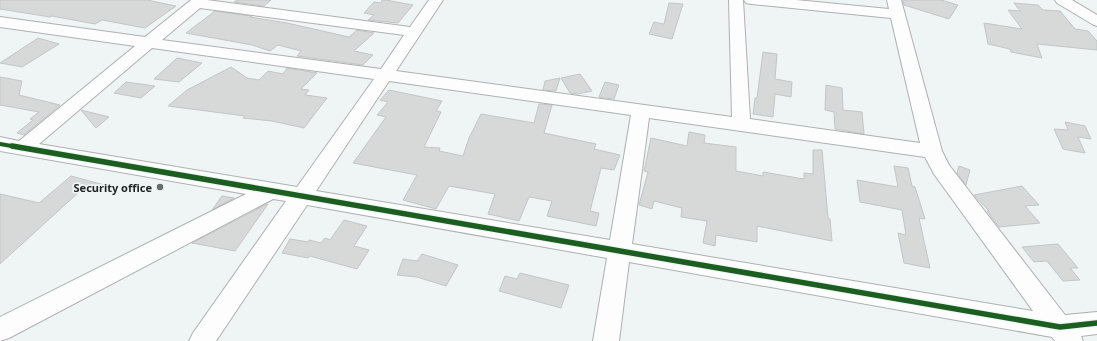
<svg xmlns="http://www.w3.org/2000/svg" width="1097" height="341" font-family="'Noto Sans',sans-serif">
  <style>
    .building { fill: #d6d9d8; stroke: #c3c6c6 }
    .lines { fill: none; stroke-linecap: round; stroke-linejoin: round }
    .minor-casing { stroke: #aeb1b1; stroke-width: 2 }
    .minor { fill: #fdfdfd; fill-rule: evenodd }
    .cycleway-far1-casing { stroke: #eef5f5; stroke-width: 6 }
    .cycleway-casing { stroke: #eef5f5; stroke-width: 8 }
    .cycleway-far1 { stroke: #1b5e20; stroke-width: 4 }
    .cycleway { stroke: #1b5e20; stroke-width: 5.5 }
    .poi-dot { fill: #686c6c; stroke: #eef5f5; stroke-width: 1.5 }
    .labels { text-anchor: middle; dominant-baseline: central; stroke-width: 3.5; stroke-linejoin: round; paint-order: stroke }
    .poi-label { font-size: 11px; font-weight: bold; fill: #1f2222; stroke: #eef5f5; text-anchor: end }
  </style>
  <rect width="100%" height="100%" fill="#eff4f4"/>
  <g class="building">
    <polygon points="0,0 147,0 176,6 145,28 102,20 95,24 52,16 50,17 0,9"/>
    <polygon points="237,0 271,0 264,6 234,2"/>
    <polygon points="382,0 386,0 413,5 398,23 368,20 374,15 364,13 374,2 381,3"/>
    <polygon points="903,0 941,0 958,5 949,19 904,5"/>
    <polygon points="669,3 683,4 672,39 649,34 654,22 664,24"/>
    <polygon points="1014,3 1038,5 1043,10 1060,11 1075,29 1088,31 1097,41 1097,50 1037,44 1042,58 1011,52 1010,49 988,44 984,23 1022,29 1008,10 1020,11"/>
    <polygon points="215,11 252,16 250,17 287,23 349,37 357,30 374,33 354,51 373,55 363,65 297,56 301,51 278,45 270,51 252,45 186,33"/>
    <polygon points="38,38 59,44 22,67 0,63"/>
    <polygon points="763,52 777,54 775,79 792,82 791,97 775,94 773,117 753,114 755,98 757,98"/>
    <polygon points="177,58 202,63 179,82 154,79"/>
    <polygon points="231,67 247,78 259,80 268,71 283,74 287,68 317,73 301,89 309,90 305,95 327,98 304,128 272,121 243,118 245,116 168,106 187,90"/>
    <polygon points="580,74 592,91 578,94 570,93 561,78"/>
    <polygon points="0,77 22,81 19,95 60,105 24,135 17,133 33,120 30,119 39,112 0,105"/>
    <polygon points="560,78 556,91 543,90 545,81"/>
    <polygon points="126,82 155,86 141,98 114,93"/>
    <polygon points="605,82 619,85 614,99 599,97"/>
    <polygon points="826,85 842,88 843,110 862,112 864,134 835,129 834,112 825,110"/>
    <polygon points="389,90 442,101 436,111 441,112 424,147 440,148 439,151 463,156 469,138 481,114 534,123 539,104 552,105 544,133 596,144 594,149 620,155 614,170 601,168 590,211 599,213 596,226 547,216 552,201 529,197 519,221 488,214 495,194 449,186 436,209 403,200 417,175 353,163 386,117 377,115 388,102 380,100"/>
    <polygon points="81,110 109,117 96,128"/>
    <polygon points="1065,122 1085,126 1091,139 1078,137 1085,153 1063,149 1054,129 1068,130"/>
    <polygon points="689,132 705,135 704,143 736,147 736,171 763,176 763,172 804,179 804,173 813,174 813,150 822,150 828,218 830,219 832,241 757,226 757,242 716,235 715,246 703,243 707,221 681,217 682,208 654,201 652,209 639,205 648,172 644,171 651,138 687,146"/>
    <polygon points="894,166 908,168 912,186 915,187 925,219 919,218 930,268 904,263 898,233 906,235 902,210 860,202 857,180 898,187"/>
    <polygon points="959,166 970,170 966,185 957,173"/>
    <polygon points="71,176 108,186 79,192 0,264 0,194 39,203"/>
    <polygon points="1022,186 1039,205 1025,206 1040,223 999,227 987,211 989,211 974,195"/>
    <polygon points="222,196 234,198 212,210"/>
    <polygon points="267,204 268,204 235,251 192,243"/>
    <polygon points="344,220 367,226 354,246 369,250 357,269 310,256 308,258 282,253 290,239 308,242 309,240 321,243 325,238 330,240"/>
    <polygon points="1058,244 1078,268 1070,268 1080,280 1063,281 1047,261 1034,262 1022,247"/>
    <polygon points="422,254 458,265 446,286 417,277 397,275 403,259 417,261"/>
    <polygon points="520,273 569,285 561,308 499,291 505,276 517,279"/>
  </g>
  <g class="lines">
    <g class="minor-casing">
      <g id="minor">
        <path d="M 191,0 L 207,0 L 410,27 L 429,0 L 443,0 L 396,71 L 732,117 L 729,0 L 743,0 L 750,119 L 920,143 L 891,18 L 751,4 L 746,3 L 744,0 L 796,0 L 889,9 L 887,0 L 901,0 L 942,151 L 949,165 L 1065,315 L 1097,312 L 1097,334 L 1081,336 L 1083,341 L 1055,341 L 1052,337 L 629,262 L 619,341 L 593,341 L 607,258 L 307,205 L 216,341 L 189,341 L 193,333 L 286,201 L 273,199 L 9,338 L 0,341 L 0,317 L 246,194 L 0,151 L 0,137 L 19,141 L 135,46 L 0,27 L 0,17 L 145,37 ZM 200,8 L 404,35 L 381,69 L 162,40 ZM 152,48 L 374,79 L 297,187 L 39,144 ZM 389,81 L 631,115 L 610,240 L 316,191 ZM 649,118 L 925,157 L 934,174 L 1033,311 L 632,244 Z"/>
        <polygon points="1055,0 1072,0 1097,15 1097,26 1092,24 1057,3"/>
      </g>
    </g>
    <use href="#minor" class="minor"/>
    <g class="cycleway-far1-casing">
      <polyline id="cycleway-far1" points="0,144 17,147"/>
    </g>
    <g class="cycleway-casing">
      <polyline id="cycleway" points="12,146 1060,327 1097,323"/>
    </g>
    <use href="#cycleway-far1" class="cycleway-far1"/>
    <use href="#cycleway" class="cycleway"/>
  </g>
  <circle class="poi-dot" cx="160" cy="187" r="4"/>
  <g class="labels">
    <g class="poi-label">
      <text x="152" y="187">Security office</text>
    </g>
  </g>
</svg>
